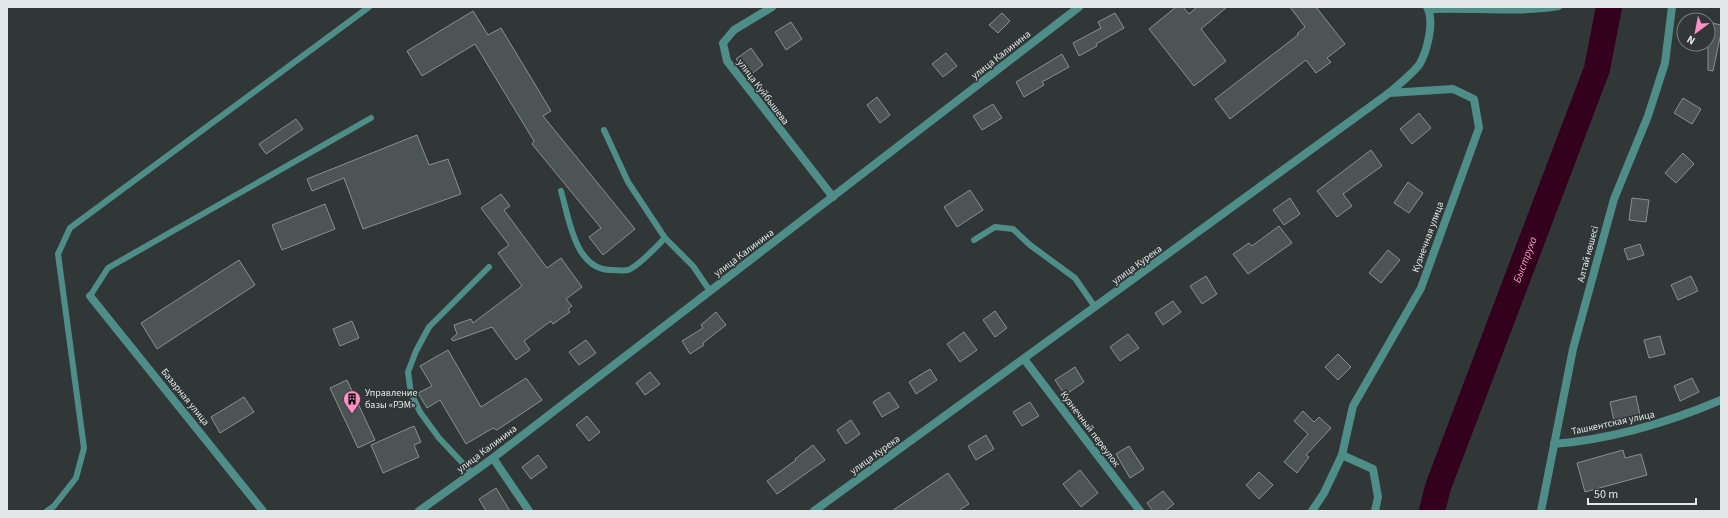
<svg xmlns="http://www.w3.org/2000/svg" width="1728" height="518" font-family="'Source Sans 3',sans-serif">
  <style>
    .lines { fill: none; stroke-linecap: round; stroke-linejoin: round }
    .river { stroke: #33011e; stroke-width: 26 }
    .building { fill: #4d5554; stroke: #899190 }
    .service { stroke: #4f8e88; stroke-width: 6 }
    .minor { stroke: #4f8e88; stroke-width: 8 }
    .labels { text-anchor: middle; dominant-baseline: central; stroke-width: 3.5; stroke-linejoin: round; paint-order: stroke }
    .street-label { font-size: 10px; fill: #e3e7e7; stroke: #303736 }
    .poi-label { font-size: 10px; fill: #e3e7e7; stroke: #303736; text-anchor: start }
    .water-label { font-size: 11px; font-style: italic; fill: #f89fc8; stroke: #303736 }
  </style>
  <rect width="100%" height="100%" fill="#303736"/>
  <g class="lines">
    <path class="river" id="s1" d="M 1432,511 L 1438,487 L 1597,69 L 1609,7"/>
  </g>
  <g class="building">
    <polygon points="1176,7 1183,7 1189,14 1197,7 1227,7 1201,29 1226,61 1194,86 1149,29"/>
    <polygon points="1290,7 1316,7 1345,44 1327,58 1331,62 1316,73 1306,60 1230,119 1215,99 1298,35 1297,34 1305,27"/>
    <polygon points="473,11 488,35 501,28 551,111 543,116 635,229 603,255 589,237 601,228 532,144 534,141 475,44 422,76 407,51"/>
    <polygon points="1002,13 1010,21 998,33 989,25"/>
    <polygon points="1115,13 1124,28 1096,44 1097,46 1079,56 1073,43 1101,28 1098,22"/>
    <polygon points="791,22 802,39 786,50 775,32"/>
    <polygon points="1708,22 1721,25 1721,33 1713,71 1708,70"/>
    <polygon points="751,48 763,65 749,76 736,59"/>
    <polygon points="946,53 957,66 943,77 932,64"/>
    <polygon points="1062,54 1069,67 1042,82 1044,85 1024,97 1016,82"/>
    <polygon points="877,97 890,115 880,123 867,105"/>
    <polygon points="1683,98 1701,109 1692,124 1674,113"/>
    <polygon points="993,104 1002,118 982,130 973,116"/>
    <polygon points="1419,113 1431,128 1412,144 1400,129"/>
    <polygon points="296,119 303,129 266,154 259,144"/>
    <polygon points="417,135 429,165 448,159 461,194 363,229 344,178 312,191 307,179"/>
    <polygon points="1371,150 1382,166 1343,194 1352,206 1337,217 1317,191"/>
    <polygon points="1683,153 1694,164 1676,183 1665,173"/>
    <polygon points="1408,182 1423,193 1409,213 1394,203"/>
    <polygon points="970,190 983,210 957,227 944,207"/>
    <polygon points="501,194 510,206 504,210 547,268 561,258 582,287 566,299 572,306 568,309 570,312 553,324 551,321 524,341 530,350 516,360 492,327 453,341 451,339 457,334 454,325 471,319 473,323 522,286 498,253 509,245 481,208"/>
    <polygon points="1290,198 1300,214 1284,225 1273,210"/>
    <polygon points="1632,198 1649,200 1646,222 1629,220"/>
    <polygon points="325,204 335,229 282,250 272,225"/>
    <polygon points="1279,226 1292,243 1248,274 1233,254 1249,243 1252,246"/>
    <polygon points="1640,244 1644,255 1628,260 1624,249"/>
    <polygon points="1388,250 1400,260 1381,283 1369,273"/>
    <polygon points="239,260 255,285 157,349 141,323"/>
    <polygon points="1206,276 1217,294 1202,304 1190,286"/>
    <polygon points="1691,276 1698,291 1678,300 1671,285"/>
    <polygon points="1173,301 1181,312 1163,325 1155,313"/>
    <polygon points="995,311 1007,328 995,337 983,320"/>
    <polygon points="716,312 726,325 703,343 704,345 690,354 682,341 703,328 701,325"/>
    <polygon points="352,321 359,338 340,346 333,329"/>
    <polygon points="964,332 977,350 960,362 947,344"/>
    <polygon points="1128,334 1139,348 1120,361 1110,347"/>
    <polygon points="1660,336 1665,354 1649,358 1644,340"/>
    <polygon points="586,340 596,353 579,365 569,352"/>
    <polygon points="448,350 481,407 526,378 542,400 497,430 493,428 466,444 440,400 427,408 418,393 432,386 420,366"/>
    <polygon points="1338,354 1351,367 1338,380 1325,367"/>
    <polygon points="1075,367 1084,382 1065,395 1055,380"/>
    <polygon points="930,369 937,380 916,394 909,382"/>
    <polygon points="650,372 660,384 645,395 636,383"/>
    <polygon points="1692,378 1699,392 1680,401 1674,386"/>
    <polygon points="347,380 375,440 358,448 330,388"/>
    <polygon points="889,392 899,407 882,417 873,402"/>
    <polygon points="1636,396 1640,415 1614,421 1610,402"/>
    <polygon points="244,397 254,412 220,433 211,417"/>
    <polygon points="1030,402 1039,416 1022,426 1013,412"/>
    <polygon points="1303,411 1314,422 1319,417 1331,428 1306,455 1309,457 1297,473 1284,462 1308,434 1294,421"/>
    <polygon points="587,416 600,432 589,441 576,425"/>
    <polygon points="851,420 860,434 846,444 837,430"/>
    <polygon points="414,426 421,442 414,445 419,457 383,473 371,445"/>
    <polygon points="986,435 994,449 976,460 968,446"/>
    <polygon points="813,445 825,460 777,494 767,481 796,460 795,459"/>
    <polygon points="1129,446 1144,469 1130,478 1116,454"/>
    <polygon points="1623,450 1625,458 1641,454 1647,475 1585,492 1577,463"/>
    <polygon points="538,455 547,467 531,479 522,467"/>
    <polygon points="1080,470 1098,493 1081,507 1063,484"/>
    <polygon points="1259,472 1273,485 1259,499 1246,485"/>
    <polygon points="948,473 969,504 958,511 892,511"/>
    <polygon points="496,488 510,511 486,511 479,499"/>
    <polygon points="1163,491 1174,504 1165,511 1153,511 1147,503"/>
  </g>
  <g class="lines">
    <g class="service">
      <path d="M 1429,10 C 1472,8 1516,14 1559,7"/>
      <polyline points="604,130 628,182 665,238 693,266 710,291"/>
      <path d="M 561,191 C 569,218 575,272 613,270 C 617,270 624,271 628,270 C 639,266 657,246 665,238"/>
      <polyline points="974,240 995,227 1013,229 1030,245 1075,278 1095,307"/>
      <polyline points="90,296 108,268 371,118"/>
      <polyline points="472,473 439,438 420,412 411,393 408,372 416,351 429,327 489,267"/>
      <polyline points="47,511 54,506 76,478 84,448 58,254 70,228 369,7"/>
    </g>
    <g class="minor">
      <polyline points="772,7 734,30 723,43 727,61 833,197"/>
      <polyline points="90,296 263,511"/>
      <polyline points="1024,359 1140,511"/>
      <path d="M 1554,444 C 1612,439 1667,423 1721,400"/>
      <polyline points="1342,455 1373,469 1378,497 1375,511"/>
      <polyline points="493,458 529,511"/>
      <polyline points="419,511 493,458 1079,7"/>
      <path d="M 814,511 L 1389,93 C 1398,85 1411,75 1419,65 C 1427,52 1435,21 1427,7"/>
      <polyline points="1312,511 1324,493 1342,455 1353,406 1421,288 1479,128 1474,99 1453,89 1389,93"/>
      <polyline points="1541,511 1573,349 1614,199 1648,116 1665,63 1672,7"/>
    </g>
  </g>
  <defs>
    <g id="building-pin" transform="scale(0.9)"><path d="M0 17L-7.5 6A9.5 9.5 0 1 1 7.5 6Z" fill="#fc8fc3" stroke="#303736"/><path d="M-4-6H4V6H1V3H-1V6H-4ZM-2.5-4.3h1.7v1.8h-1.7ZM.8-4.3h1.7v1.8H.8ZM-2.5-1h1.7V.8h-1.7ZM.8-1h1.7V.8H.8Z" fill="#111"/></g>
  </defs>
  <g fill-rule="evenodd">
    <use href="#building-pin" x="352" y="399"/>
  </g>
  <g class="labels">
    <g class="street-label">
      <text transform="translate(1001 55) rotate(-38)">улица Калинина</text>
      <text transform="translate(763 92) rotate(53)">улица Куйбышева</text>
      <text transform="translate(1428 237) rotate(-70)">Кузнечная улица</text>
      <text transform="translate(744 253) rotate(-37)">улица Калинина</text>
      <text transform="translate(1588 254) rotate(-75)">Алтай көшесі</text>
      <text transform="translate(1137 265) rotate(-36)">улица Курека</text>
      <text transform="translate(185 397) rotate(51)">Базарная улица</text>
      <text transform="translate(1613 423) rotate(-12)">Ташкентская улица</text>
      <text transform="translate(1090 429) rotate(53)">Кузнечный переулок</text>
      <text transform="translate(487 449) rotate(-37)">улица Калинина</text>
      <text transform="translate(875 455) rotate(-36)">улица Курека</text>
    </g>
    <g class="poi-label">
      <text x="365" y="393">Управление<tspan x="365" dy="12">базы «РЭМ»</tspan></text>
    </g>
    <g class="water-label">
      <text stroke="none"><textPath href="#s1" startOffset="268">Быструха</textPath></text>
    </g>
  </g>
  <rect width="1728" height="518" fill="none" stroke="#e3e7e7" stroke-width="16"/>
  <g transform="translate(1696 32) rotate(212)"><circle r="19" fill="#303736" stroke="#787d7d"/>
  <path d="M0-3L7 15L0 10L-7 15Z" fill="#fc8fc3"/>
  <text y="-6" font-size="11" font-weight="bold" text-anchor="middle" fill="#e3e7e7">N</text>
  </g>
  <path d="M1588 498v6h108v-6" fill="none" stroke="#e3e7e7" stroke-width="2"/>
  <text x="1594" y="498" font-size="12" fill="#e3e7e7" stroke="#303736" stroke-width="3" paint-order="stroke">50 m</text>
</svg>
